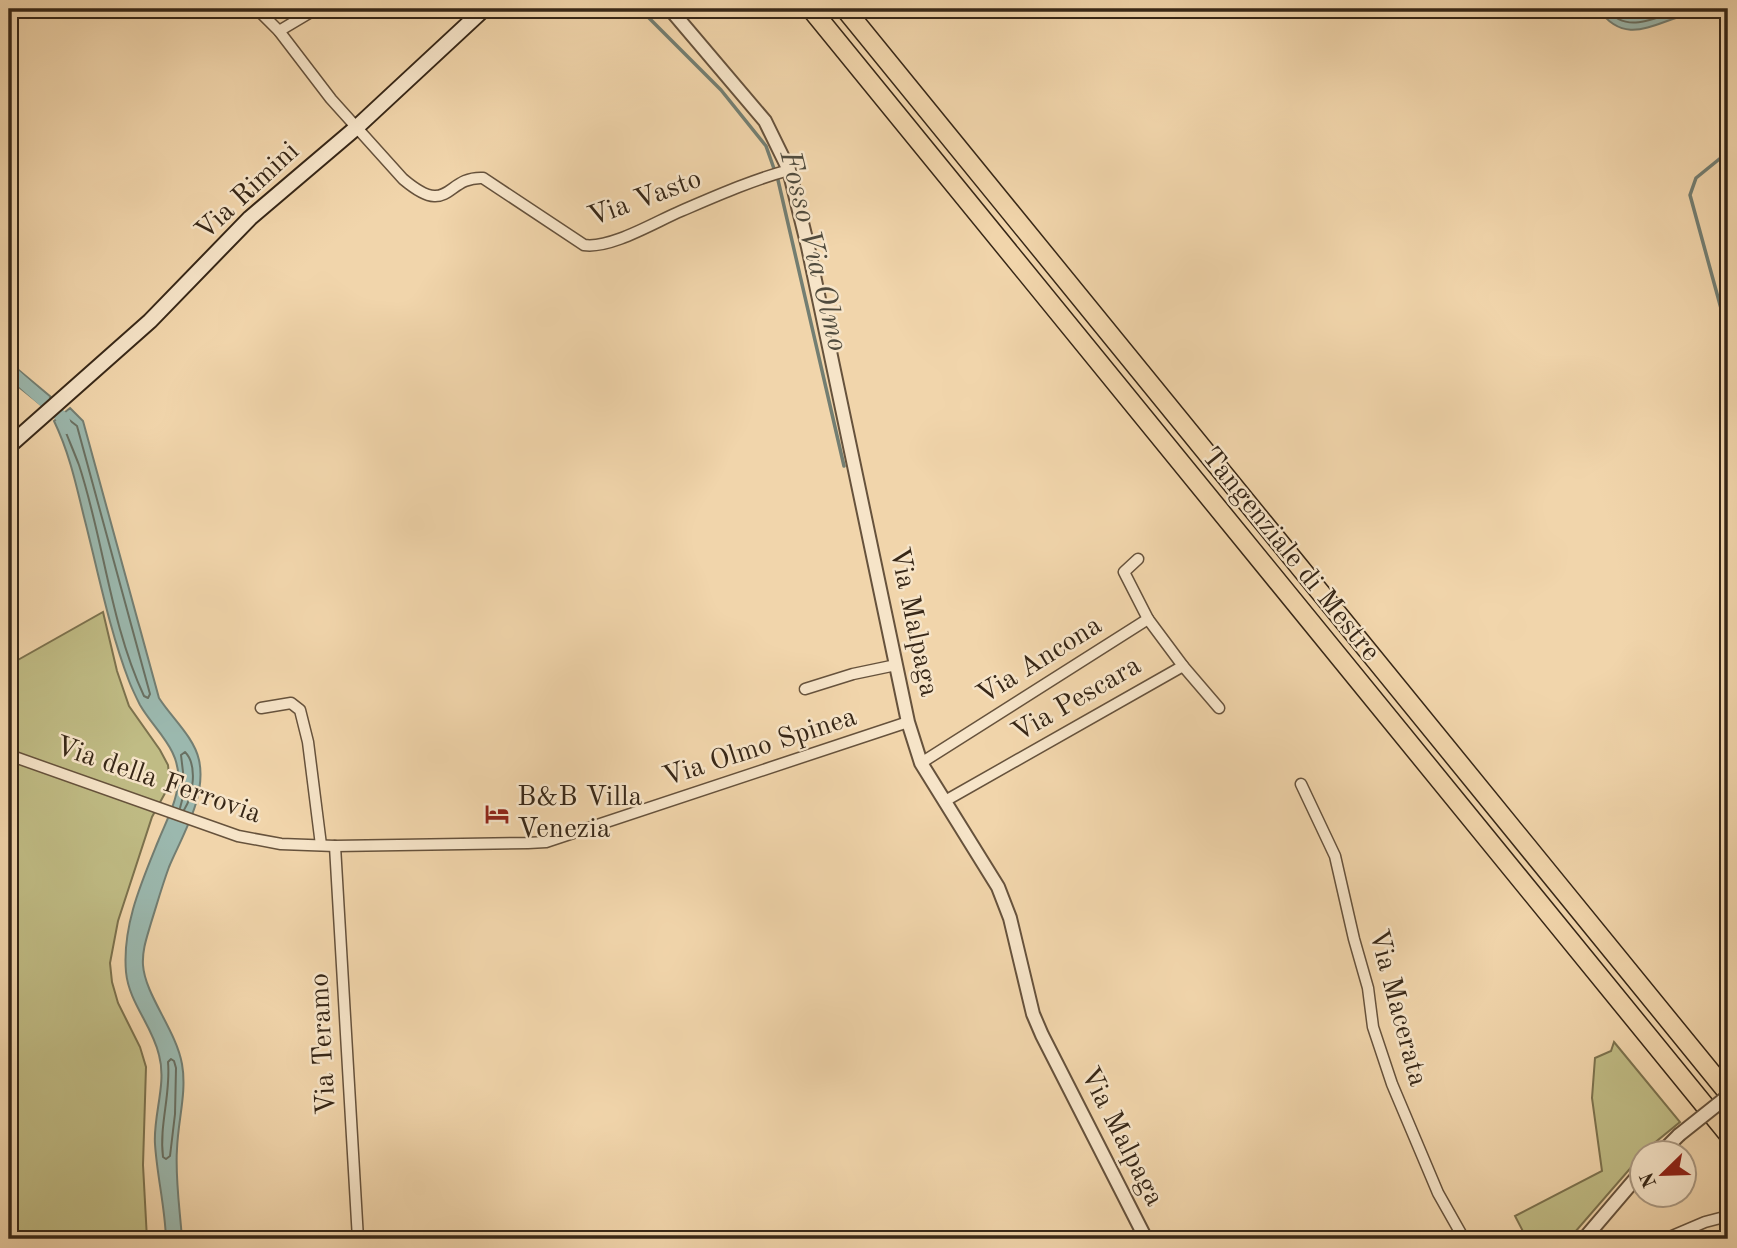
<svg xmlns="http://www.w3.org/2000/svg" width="1737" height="1248" font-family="'Old Standard TT',serif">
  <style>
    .green { fill: #c0bc85; stroke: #7c724e; stroke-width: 2 }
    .water { fill: #9bb8ae; stroke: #737e72; stroke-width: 2 }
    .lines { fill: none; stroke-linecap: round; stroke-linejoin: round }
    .shore { stroke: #697062; stroke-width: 2 }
    .stream { stroke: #737e72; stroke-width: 3.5 }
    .canal { stroke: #9bb8ae; stroke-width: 12 }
    .minor-casing { stroke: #66523c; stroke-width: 13 }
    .tertiary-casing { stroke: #66523c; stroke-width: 16 }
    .secondary-casing { stroke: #372717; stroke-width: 18 }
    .motorway-casing { stroke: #372717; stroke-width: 21 }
    .minor { stroke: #f6e4c8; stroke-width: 10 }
    .tertiary { stroke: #f6e4c8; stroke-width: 12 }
    .secondary { stroke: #f6e4c8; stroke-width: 14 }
    .motorway { stroke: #f1d5ab; stroke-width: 18 }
    .tertiary-bridge-casing { stroke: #66523c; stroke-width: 16; stroke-linecap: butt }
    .tertiary-bridge { stroke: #f6e4c8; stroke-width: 12 }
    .labels { text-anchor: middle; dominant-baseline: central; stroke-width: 5; stroke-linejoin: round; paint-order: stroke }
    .street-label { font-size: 28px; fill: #372717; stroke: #f6e4c8 }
    .poi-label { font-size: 28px; fill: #372717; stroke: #f6e4c8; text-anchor: start }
    .water-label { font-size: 30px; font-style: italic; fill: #504b3d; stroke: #f6e4c8 }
  </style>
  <rect width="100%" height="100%" fill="#f1d5ab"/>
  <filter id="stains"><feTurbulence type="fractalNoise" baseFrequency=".00286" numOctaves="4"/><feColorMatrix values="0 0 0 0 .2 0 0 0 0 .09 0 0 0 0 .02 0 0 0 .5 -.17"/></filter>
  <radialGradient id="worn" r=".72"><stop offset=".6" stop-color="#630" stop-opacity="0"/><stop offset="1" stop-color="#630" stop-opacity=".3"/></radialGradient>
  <g class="green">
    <polygon points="103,612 117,671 129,706 160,750 168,765 170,784 152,817 118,921 110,963 112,982 118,1003 140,1047 146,1067 143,1165 147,1239 21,1239 9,1225 9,665"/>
    <polygon points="1614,1042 1680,1122 1647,1149 1569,1239 1527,1239 1515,1216 1602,1171 1592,1098 1595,1058 1611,1051"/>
  </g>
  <g class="water">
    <path d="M 1598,9 L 1728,9 L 1728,11 C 1715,11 1702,10 1689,14 C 1653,23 1626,47 1598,9 Z"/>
    <polygon points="9,362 51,397 41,405 9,379"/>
    <path d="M 70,408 L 83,421 L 159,698 C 171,717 194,737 199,760 C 207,796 182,836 169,867 C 162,886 157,904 151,923 C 147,937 142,950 143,965 C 145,995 176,1030 182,1064 C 187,1092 178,1120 177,1149 C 175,1178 180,1210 182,1239 L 166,1239 C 165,1207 157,1176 155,1144 C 153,1115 167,1084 159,1055 C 152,1025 129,1003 126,972 C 122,925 142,881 159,839 C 166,822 176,803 178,784 C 182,750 155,731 140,705 C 136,697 132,689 129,681 C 109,629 98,571 84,517 C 76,484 69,452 54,421 Z"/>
  </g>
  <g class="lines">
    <g class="shore">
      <path d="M 1607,9 C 1626,35 1657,17 1682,9"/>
      <path d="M 68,419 L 77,426 L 150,694 L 148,698 L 144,696 C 110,623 104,541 79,465 C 74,452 68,438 63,425 Z"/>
      <path d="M 180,808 L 185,789 L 181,755 L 185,752 C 198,765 193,796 184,810"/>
      <path d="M 171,1059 L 174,1061 L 176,1068 L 175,1114 L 170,1156 L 166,1159 L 163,1157 C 159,1125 171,1094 168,1062 Z"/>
    </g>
    <g class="stream">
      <polyline points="640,9 721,90 766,146 778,180 844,466"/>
      <polyline points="1728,152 1696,178 1690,195 1728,334"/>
    </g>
    <polyline class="canal" points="9,370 63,418 66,428"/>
    <g class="minor-casing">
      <g id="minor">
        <path d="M 257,9 L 279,31 L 331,99 L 403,179 C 450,219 445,176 483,178 L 584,245 C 611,249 655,222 681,211 C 716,196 752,180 789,170"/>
        <polyline points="279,31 316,9"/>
        <polyline points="9,431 16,439"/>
        <polyline points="1148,619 1183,666"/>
        <polyline points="805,689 853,674 896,665"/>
        <polyline points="261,708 291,703 300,710 308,742 321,845"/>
        <polyline points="9,755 238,836 281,844 335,846 528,843 546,842 908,722"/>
        <polyline points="921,763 1148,619 1124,572 1138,559"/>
        <polyline points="1301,784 1335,856 1354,939 1368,988 1373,1027 1392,1084 1438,1193 1464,1239"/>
        <polyline points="945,801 1183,666 1219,708"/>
        <polyline points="335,846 358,1239"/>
        <polyline points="1665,1239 1705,1222 1728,1216"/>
      </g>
    </g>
    <g class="tertiary-casing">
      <g id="tertiary">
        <polyline points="670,9 765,121 789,170 808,247 908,722 921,763 998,887 1010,918 1033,1014 1042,1035 1146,1239"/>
        <polyline points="1660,1154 1679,1135"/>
        <polyline points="1584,1239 1642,1171"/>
      </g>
    </g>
    <g class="secondary-casing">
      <polyline id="secondary" points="9,446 150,321 250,218 357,127 484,9"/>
    </g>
    <g class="motorway-casing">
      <g id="motorway">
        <polyline points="811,9 1728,1134"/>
        <polyline points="845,9 1728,1093"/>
      </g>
    </g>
    <use href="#minor" class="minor"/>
    <use href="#tertiary" class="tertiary"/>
    <use href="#secondary" class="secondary"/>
    <use href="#motorway" class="motorway"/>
    <g class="tertiary-bridge-casing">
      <polyline id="tertiary-bridge" points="1679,1135 1728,1096"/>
    </g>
    <use href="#tertiary-bridge" class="tertiary-bridge"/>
  </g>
  <defs>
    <g id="hotel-bare" transform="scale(1.89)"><path d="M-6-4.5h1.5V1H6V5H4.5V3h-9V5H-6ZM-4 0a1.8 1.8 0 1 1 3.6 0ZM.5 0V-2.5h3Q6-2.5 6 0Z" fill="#8f2418" stroke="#f6e4c8" stroke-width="2.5" paint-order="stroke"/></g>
  </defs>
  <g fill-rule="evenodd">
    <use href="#hotel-bare" x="497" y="814"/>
  </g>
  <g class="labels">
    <g class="street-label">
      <text transform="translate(248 192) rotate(-43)">Via Rimini</text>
      <text transform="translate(645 199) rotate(-20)">Via Vasto</text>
      <text transform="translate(1290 555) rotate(51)">Tangenziale di Mestre</text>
      <text transform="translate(913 622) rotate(78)">Via Malpaga</text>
      <text transform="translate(1040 661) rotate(-32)">Via Ancona</text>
      <text transform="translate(1077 700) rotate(-30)">Via Pescara</text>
      <text transform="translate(760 748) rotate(-18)">Via Olmo Spinea</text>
      <text transform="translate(158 781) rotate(19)">Via della Ferrovia</text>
      <text transform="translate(1397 1008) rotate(75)">Via Macerata</text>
      <text transform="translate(324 1044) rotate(-93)">Via Teramo</text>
      <text transform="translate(1121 1137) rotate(63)">Via Malpaga</text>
    </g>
    <g class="poi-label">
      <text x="517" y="798">B&amp;B Villa<tspan x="517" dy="32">Venezia</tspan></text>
    </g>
    <g class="water-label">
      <text transform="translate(813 251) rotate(76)">Fosso Via Olmo</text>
    </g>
  </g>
  <rect width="1737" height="1248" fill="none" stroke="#f1d5ab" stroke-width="35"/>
  <rect x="10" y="10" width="1716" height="1227" fill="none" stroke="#372717" stroke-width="3.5"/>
  <rect x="18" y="18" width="1702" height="1213" fill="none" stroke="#372717" stroke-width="2"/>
  <g transform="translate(1663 1174) rotate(247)"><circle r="33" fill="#f6e4c8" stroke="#aa9881" stroke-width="2"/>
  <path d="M0-5L12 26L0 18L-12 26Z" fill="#8f2418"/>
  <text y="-10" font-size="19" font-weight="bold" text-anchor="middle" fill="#372717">N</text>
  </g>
  <rect width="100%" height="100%" filter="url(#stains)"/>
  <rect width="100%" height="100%" fill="url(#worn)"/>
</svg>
